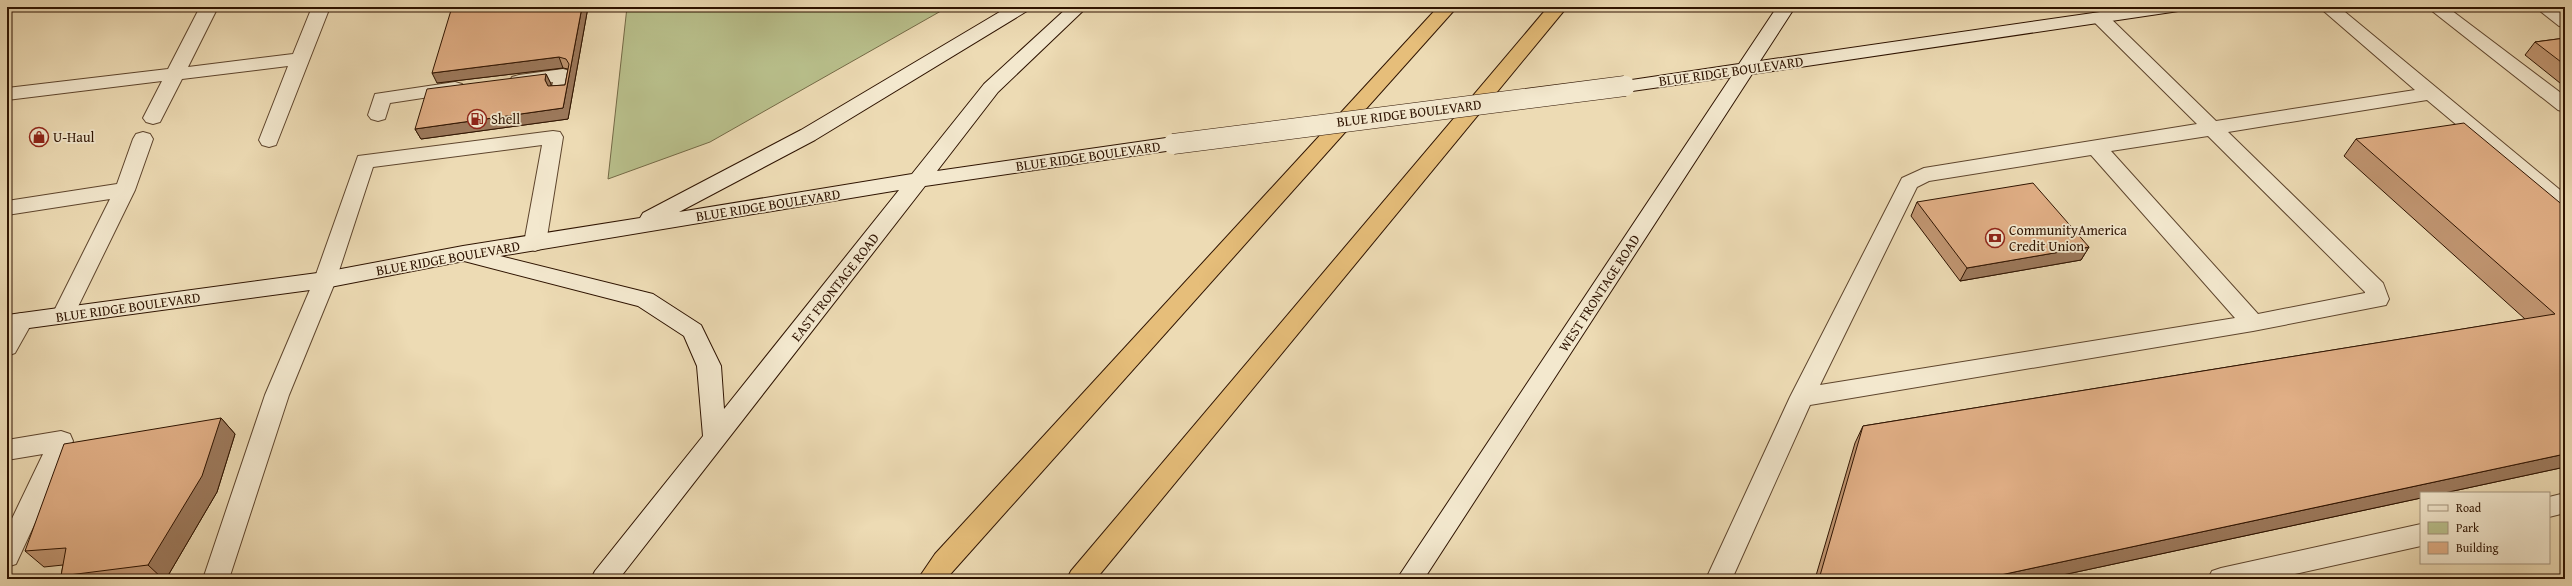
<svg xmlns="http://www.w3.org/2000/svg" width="2572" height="586" font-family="'Gentium Book Plus',serif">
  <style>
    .green { fill: #b9c08c; stroke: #746a46 }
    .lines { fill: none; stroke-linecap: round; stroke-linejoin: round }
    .lane-casing { stroke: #5e452d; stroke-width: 2 }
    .secondary-casing { stroke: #2e1300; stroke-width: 2 }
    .highway-casing { stroke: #2e1300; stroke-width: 2 }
    .lane { fill: #f3e8ce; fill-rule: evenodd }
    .secondary { fill: #f3e8ce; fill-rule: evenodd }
    .highway { fill: #e6be7a; fill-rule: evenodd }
    .secondary-bridge-casing { stroke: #2e1300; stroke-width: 21; stroke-linecap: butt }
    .secondary-bridge { stroke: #f3e8ce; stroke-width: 20 }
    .wall { fill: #c19672; stroke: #2e1300 }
    .shaded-wall { fill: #9d7a5d; stroke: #2e1300 }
    .building { fill: #e0ae85; stroke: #2e1300 }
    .labels { text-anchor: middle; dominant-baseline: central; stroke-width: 3.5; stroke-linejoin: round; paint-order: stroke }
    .street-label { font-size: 14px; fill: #2e1300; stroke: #f3e8ce }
    .poi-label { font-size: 14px; fill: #2e1300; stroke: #f3e8ce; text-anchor: start }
  </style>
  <rect width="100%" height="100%" fill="#eddbb4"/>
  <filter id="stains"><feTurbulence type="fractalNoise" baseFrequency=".005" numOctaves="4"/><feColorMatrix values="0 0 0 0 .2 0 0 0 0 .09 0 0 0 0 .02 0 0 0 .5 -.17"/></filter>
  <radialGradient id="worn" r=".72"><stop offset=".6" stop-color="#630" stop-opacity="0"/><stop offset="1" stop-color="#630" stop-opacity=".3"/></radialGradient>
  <polygon class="green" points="627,7 948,7 710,142 608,179"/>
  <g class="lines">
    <g class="lane-casing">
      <g id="lane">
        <polygon points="200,7 218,7 188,67 293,54 312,7 330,7 276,145 269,147 262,145 259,140 288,66 182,79 160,122 153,124 146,122 143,118 162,81 7,100 7,88 168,69"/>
        <path d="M 2319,7 L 2339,7 L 2565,194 L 2565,212 L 2558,210 L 2427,100 L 2228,132 L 2383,283 L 2389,299 L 2386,305 L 2253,331 L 1810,405 L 1732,579 L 1706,579 L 1790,397 L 1902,178 L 1924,168 L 2197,124 L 2093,21 L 2090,17 L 2093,13 L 2105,13 L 2216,121 L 2415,90 ZM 2208,136 L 2365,292 L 2365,293 L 2258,314 L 2111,151 ZM 2091,155 L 2235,318 L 1820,385 L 1917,187 L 1929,181 Z"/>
        <polygon points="2427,7 2447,7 2565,96 2565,112 2558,110"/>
        <polygon points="2535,7 2556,7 2565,14 2565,27 2559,26"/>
        <polygon points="563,69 570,71 572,75 568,95 554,95 551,91 553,82 519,87 512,85 510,81 512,77 519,75"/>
        <polygon points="455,82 462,84 465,88 462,92 390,103 385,119 378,121 371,119 368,115 375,94"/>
        <polygon points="553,131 560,132 563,137 546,243 543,248 535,251 527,248 524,243 542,145 373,167 336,280 289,395 229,579 203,579 265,395 314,280 358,156"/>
        <polygon points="143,132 150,134 153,139 135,190 71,321 63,323 55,321 52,315 110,199 7,215 7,201 117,184 133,139 136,134"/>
        <polygon points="22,313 30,315 33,321 15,353 7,356 7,327 14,315"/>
        <polygon points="61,431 70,434 73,441 16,564 7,567 7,529 43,454 7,460 7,440"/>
        <polygon points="2565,493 2565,513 2549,517 2549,497"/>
        <polygon points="2421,524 2421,546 2272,579 2208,579 2212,571 2221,568"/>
      </g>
    </g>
    <g class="secondary-casing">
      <g id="secondary">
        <path d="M 1008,7 L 1030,7 L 1027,11 L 815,140 L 679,212 L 912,174 L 984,84 L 1068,7 L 1087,7 L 998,92 L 937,171 L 1173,137 L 1180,139 L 1183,144 L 1180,149 L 925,186 L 619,579 L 591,579 L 595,571 L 703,436 L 697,366 L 684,336 L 638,306 L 464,261 L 325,288 L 7,331 L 7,315 L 325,272 L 463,246 L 640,218 L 643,213 L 801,130 ZM 899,190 L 724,409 L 721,366 L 701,325 L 653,294 L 500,256 Z"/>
        <polygon points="1777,7 1795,7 1760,61 2135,7 2181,7 2178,11 2172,12 1752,74 1424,579 1397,579 1731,77 1625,92 1618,90 1615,86 1618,82 1739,64"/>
      </g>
    </g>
    <g class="highway-casing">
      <g id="highway">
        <polygon points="1438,7 1457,7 946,579 918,579 935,554"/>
        <polygon points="1548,7 1567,7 1096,579 1067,579 1071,571"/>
      </g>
    </g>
    <use href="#lane" class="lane"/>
    <use href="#secondary" class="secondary"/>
    <use href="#highway" class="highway"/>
    <g class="secondary-bridge-casing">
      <polyline id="secondary-bridge" points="1173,144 1625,86"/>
    </g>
    <use href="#secondary-bridge" class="secondary-bridge"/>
  </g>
  <g class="wall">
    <polygon points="452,7 588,7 568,119 421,139 415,129 546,74 551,84 551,86 565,85 568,69 563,68 437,83"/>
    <polygon points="2565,38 2565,87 2525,55 2535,42"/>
    <polygon points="2356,139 2565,207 2565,467 2444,493 2421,493 2421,498 2044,579 1815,579 1855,443 1863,426 2525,319 2344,156"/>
    <polygon points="1917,202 2089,247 2081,260 1960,281 1911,216"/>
    <polygon points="221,418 235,434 217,492 166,579 65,579 61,576 63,565 44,567 25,551"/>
  </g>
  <g class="shaded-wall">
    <polygon points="582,7 588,7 568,119 421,139 415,129 563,108"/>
    <polygon points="559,57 563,68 437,83 432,73"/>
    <polygon points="546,74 551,84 550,91 545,80"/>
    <polygon points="2089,247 2081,260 1960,281 1967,268"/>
    <polygon points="221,418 235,434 217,492 166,579 163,579 148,565"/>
    <polygon points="2565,454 2565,467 2444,493 2421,493 2421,498 2044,579 1982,579"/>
  </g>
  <g class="building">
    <polygon points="452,7 582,7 563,108 415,129 427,89 546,74 545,80 548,86 565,85 569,64 566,59 559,57 432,73"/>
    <polygon points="2565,38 2565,65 2535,42"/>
    <polygon points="2464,123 2565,207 2565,454 1982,579 1819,579 1863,426 2555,314 2356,139"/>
    <polygon points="2033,183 2089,247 1967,268 1917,202"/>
    <polygon points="221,418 202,476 148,565 61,576 66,548 25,551 64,444"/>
  </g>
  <defs>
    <g id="fuel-ring" transform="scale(1)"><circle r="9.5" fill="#f3e8ce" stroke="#8f2418" stroke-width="1.5"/><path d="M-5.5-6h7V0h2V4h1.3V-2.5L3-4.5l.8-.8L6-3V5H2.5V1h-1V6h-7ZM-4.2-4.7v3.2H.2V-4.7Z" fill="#8f2418"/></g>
    <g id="shop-ring" transform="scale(1)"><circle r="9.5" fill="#f3e8ce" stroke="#8f2418" stroke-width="1.5"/><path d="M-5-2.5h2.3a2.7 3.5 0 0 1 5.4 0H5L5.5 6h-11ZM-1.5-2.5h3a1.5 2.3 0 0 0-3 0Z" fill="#8f2418"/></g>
    <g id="bank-ring" transform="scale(1)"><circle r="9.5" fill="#f3e8ce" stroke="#8f2418" stroke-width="1.5"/><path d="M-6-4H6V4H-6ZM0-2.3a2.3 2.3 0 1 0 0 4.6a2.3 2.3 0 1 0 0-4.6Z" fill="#8f2418"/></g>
  </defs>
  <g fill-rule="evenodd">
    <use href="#fuel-ring" x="477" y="119"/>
    <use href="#shop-ring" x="39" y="137"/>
    <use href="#bank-ring" x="1995" y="238"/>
  </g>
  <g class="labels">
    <g class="street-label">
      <text transform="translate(1731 71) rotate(-8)">BLUE RIDGE BOULEVARD</text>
      <text transform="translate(1409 113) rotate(-7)">BLUE RIDGE BOULEVARD</text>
      <text transform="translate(1088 156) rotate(-8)">BLUE RIDGE BOULEVARD</text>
      <text transform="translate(768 205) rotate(-9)">BLUE RIDGE BOULEVARD</text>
      <text transform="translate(448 258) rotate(-10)">BLUE RIDGE BOULEVARD</text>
      <text transform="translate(835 287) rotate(-52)">EAST FRONTAGE ROAD</text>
      <text transform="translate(1599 293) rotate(-57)">WEST FRONTAGE ROAD</text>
      <text transform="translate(128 307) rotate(-8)">BLUE RIDGE BOULEVARD</text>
    </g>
    <g class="poi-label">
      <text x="491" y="119">Shell</text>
      <text x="53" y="137">U-Haul</text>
      <text x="2009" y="230">CommunityAmerica<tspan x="2009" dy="16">Credit Union</tspan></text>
    </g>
  </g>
  <rect width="2572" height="586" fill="none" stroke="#eddbb4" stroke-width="24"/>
  <rect x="8" y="8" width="2556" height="570" fill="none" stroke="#2e1300" stroke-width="2"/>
  <rect x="12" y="12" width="2548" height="562" fill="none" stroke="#2e1300"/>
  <rect x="2420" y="492" width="130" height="72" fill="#f3e8ce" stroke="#a4937c"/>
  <rect x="2428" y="505" width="20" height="6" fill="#f3e8ce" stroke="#a4937c"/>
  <text x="2456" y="512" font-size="12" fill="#2e1300">Road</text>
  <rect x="2428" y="522" width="20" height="12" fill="#b9c08c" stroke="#a4937c"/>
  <text x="2456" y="532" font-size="12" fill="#2e1300">Park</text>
  <rect x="2428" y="542" width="20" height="12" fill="#e0ae85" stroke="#a4937c"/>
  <text x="2456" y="552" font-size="12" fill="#2e1300">Building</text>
  <rect width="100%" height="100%" filter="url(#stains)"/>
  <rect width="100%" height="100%" fill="url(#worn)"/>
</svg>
